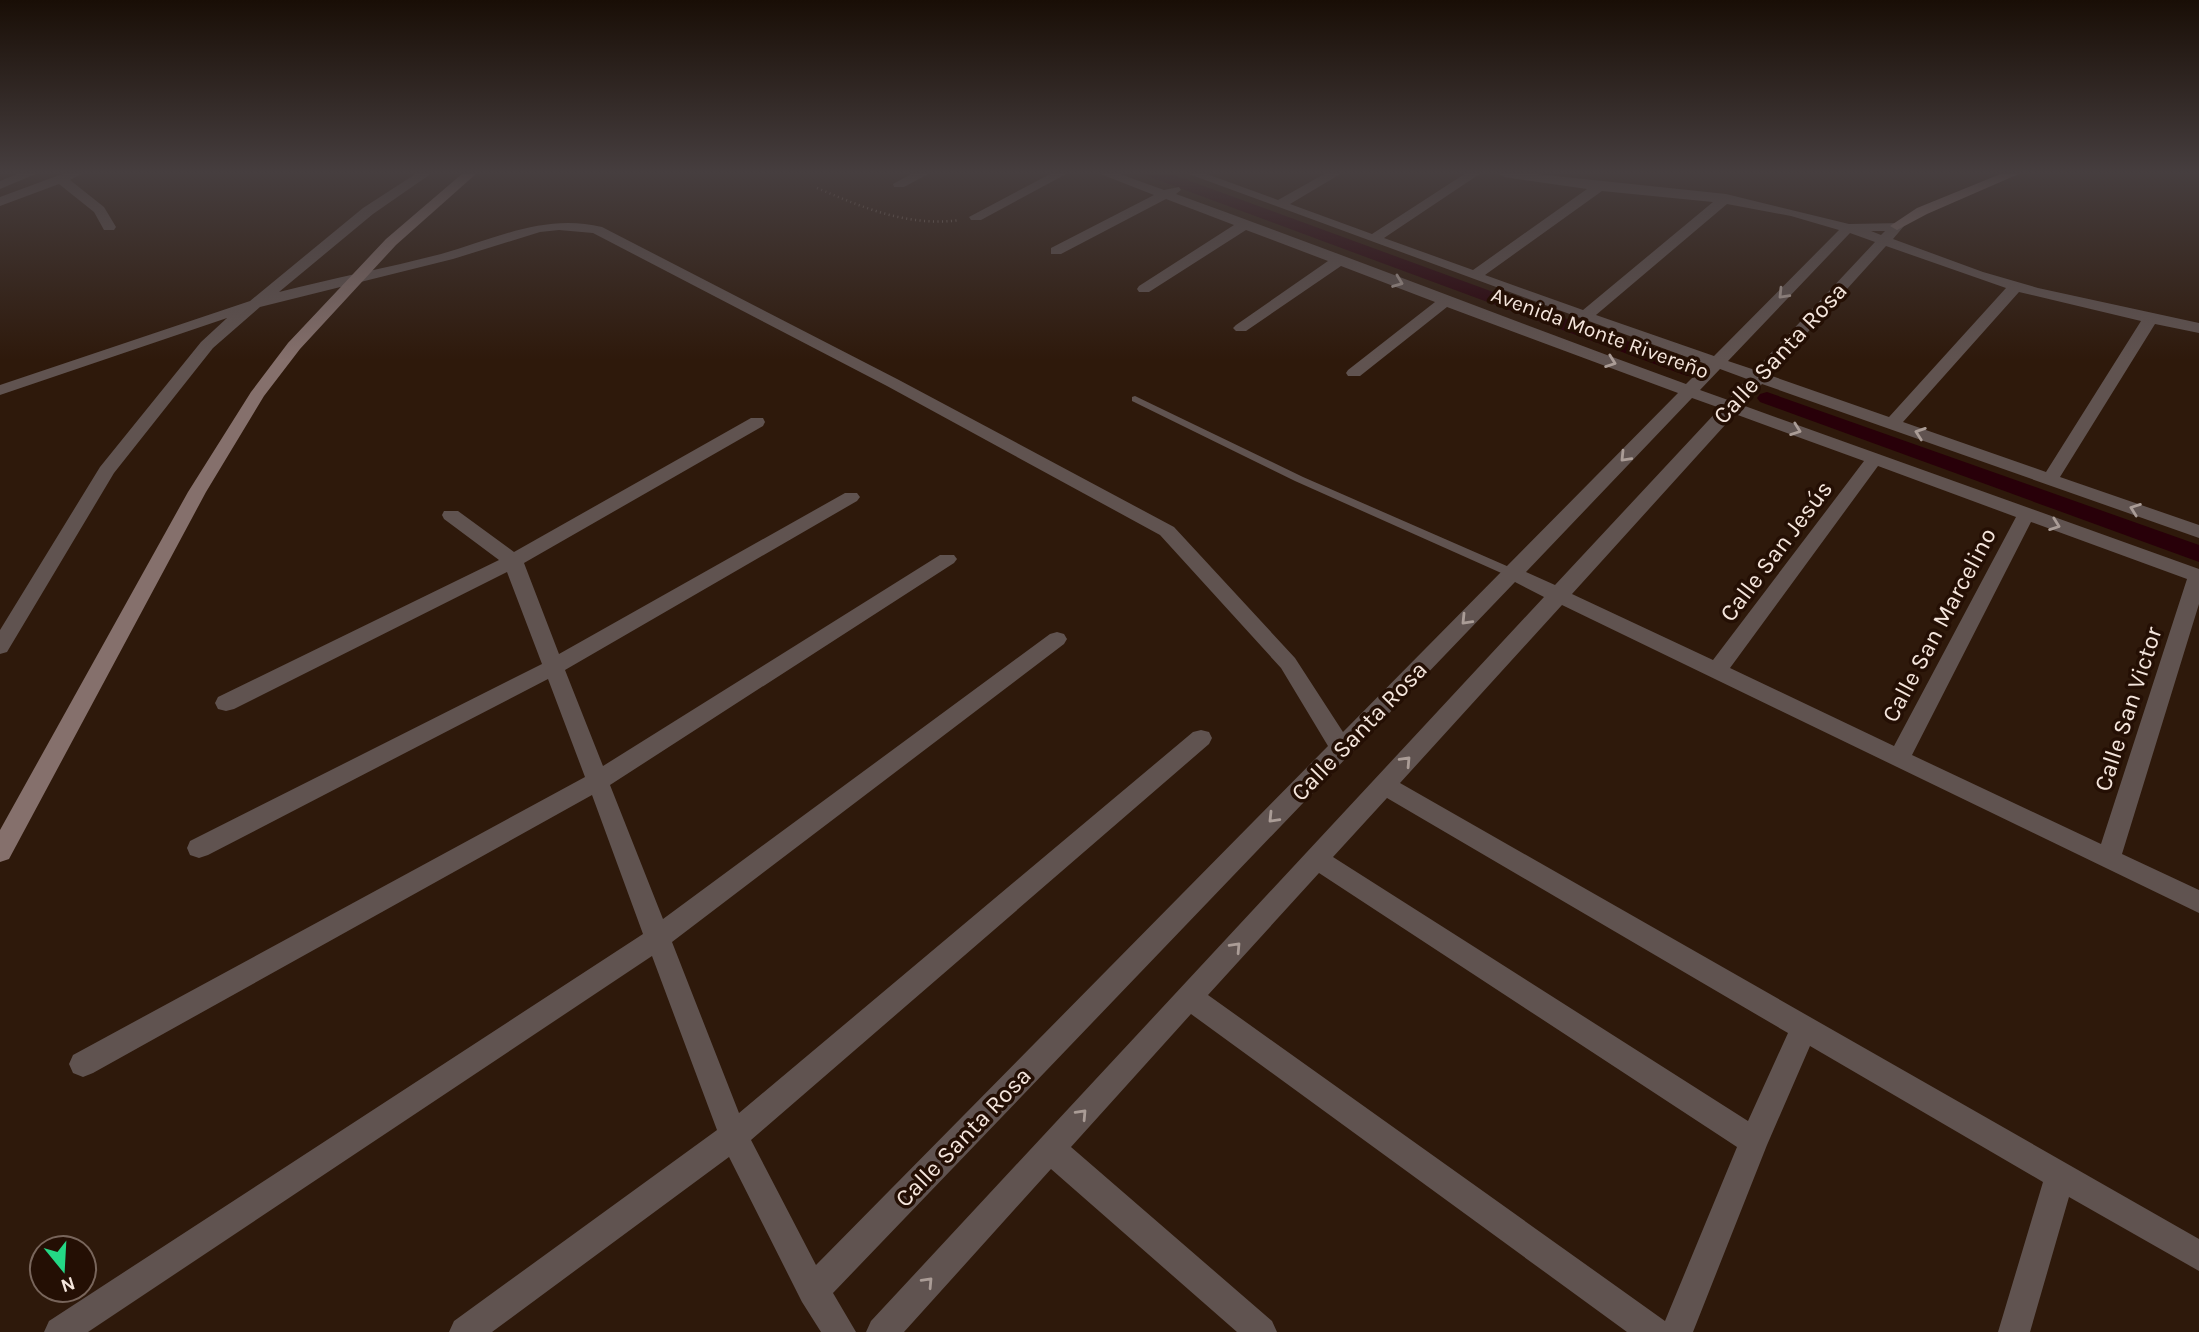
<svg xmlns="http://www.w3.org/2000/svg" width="2199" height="1332" font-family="Karla,sans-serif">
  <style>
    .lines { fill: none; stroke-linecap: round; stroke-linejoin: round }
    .canal { fill: #280009; fill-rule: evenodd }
    .path { stroke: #8d7b6f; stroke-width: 2.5; stroke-dasharray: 1 3.5; stroke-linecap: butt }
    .lane { fill: #605350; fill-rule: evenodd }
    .street { fill: #605350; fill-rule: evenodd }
    .secondary { fill: #85706c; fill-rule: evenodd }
    .oneway { stroke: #aa9c96 }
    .labels { text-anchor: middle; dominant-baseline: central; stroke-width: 7; stroke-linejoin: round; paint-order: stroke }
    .far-street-label { font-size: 21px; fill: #f5e6dd; stroke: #240f04 }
    .street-label { font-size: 24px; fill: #f5e6dd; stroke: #240f04 }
  </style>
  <rect width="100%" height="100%" fill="#2e190b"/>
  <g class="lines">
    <g class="canal">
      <polygon points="1145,173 1168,173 1701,368 1704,372 1701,376 1687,376 1147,176"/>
      <polygon points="1767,392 2199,545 2199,562 1760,402 1757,398 1760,394"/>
    </g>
    <path class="path" d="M 817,188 C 864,208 908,227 960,220"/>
    <polygon class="lane" points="1135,396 1303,477 1516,570 1518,573 1516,576 1508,576 1295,481 1132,401 1132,397"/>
    <g class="street">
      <polygon points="20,173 38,173 0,189 0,181"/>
      <polygon points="65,173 83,173 70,180 104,207 116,227 114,230 104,230 94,212 59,184 0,206 0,197"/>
      <path d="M 417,173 L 432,173 L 373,214 L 279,292 C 333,278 387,268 441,254 C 495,239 544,213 602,227 L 899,380 L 1174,527 L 1295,658 L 1343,732 L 1678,393 L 1447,307 L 1360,376 L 1348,376 L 1346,373 L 1348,370 L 1435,302 L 1341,266 L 1246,331 L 1236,331 L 1233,328 L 1236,325 L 1328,261 L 1246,230 L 1149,292 L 1139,292 L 1137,289 L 1139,286 L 1234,225 L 1166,199 L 1061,254 L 1051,254 L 1051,248 L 1154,195 L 1098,173 L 1117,173 L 1164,190 L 1179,187 L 1181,190 L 1176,194 C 1345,255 1515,322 1686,384 L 1706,364 L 1186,173 L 1204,173 L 1278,200 L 1326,173 L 1342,173 L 1290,204 L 1372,234 L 1466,173 L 1481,173 L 1384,238 L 1473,270 L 1587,189 L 1504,177 L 1498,173 L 1527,173 L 1726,194 L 1849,224 L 1902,223 L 1904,226 L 1893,239 L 1983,272 L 2038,288 L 2199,323 L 2199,333 L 2155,324 L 2060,477 L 2199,525 L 2199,538 L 1762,384 L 1742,405 L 2199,569 L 2199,604 L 2122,854 L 2199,890 L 2199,913 L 1562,605 L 1400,783 L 2199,1239 L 2199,1271 L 2069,1197 L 2030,1332 L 1998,1332 L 2043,1182 L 1810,1046 L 1767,1145 L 1693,1332 L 1627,1332 L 1191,1014 L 1071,1147 L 1272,1321 L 1277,1332 L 1237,1332 L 1051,1169 L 904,1332 L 866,1332 L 871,1321 L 1544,597 L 1515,582 L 833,1293 L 856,1332 L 821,1332 L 802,1302 L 729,1157 L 492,1332 L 449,1332 L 454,1321 L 717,1130 L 652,956 L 88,1332 L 44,1332 L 49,1321 L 643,934 L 592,795 L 93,1073 L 83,1077 L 73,1073 L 69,1064 L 73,1055 L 585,777 L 548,679 L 208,855 L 199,858 L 190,855 L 187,848 L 190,841 L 542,664 L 507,572 L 234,709 L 226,711 L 218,709 L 215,703 L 218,697 L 499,560 L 444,519 L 442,515 L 444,511 L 458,511 L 514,552 L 751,418 L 763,418 L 765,422 L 763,426 L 524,563 L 559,654 L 845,493 L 857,493 L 860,497 L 857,501 L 565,670 L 603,766 L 940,555 L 954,555 L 957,559 L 954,563 L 610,785 L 663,919 L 1050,634 L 1057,632 L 1064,634 L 1067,639 L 1064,644 L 672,942 L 739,1113 L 1193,732 L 1201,730 L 1209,732 L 1212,738 L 1209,744 L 751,1140 L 816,1265 L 1328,746 L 1281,668 L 1160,535 L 887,386 L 593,233 L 559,230 L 540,232 L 453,259 L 260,307 L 213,348 L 114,473 L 7,652 L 0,654 L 0,630 L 100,467 L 201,342 L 227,318 L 0,395 L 0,385 L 250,301 L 363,208 ZM 1602,191 L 1713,202 L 1583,310 L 1485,275 ZM 1727,204 L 1791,216 L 1839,230 L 1714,356 L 1596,315 ZM 1871,231 L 1885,231 L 1881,235 ZM 1850,233 L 1875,242 L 1755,370 L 1728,361 ZM 1886,246 L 2006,288 L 1889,417 L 1769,375 ZM 2019,292 L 2141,321 L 2046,472 L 1903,422 ZM 1720,369 L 1747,379 L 1728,400 L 1700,390 ZM 1692,398 L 1720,408 L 1555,585 L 1526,572 ZM 1735,414 L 1864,461 L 1713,660 L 1572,594 ZM 1878,466 L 2016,517 L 1894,746 L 1730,668 ZM 2031,522 L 2187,579 L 2101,844 L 1912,755 ZM 1387,798 L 1788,1033 L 1748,1121 L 1333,857 ZM 1319,873 L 1737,1147 L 1665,1321 L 1208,995 Z"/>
      <polygon points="913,173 930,173 904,187 894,187 893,184"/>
      <polygon points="1052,173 1068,173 981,220 971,220 969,217"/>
    </g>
    <g class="secondary">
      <polygon points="463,173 477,173 396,245 300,349 264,396 206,492 9,859 0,862 0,830 188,492 251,392 288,343 386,239"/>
      <polygon points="2003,173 2021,173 1927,214 1897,230 1890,226 1917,208"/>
    </g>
  </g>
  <defs><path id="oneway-chevron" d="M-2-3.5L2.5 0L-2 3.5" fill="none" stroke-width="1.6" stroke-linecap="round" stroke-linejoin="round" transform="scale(1.75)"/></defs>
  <g class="oneway">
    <use href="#oneway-chevron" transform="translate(1398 282) rotate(21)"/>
    <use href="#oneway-chevron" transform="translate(1783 294) rotate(134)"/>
    <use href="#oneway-chevron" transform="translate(1611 362) rotate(20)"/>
    <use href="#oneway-chevron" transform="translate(1796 430) rotate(20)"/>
    <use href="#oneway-chevron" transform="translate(1920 433) rotate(-161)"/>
    <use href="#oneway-chevron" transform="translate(1625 457) rotate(134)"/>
    <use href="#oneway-chevron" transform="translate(2135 509) rotate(-160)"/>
    <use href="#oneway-chevron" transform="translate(2055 525) rotate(20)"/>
    <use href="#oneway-chevron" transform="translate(1466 620) rotate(134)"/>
    <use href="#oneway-chevron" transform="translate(1406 761) rotate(-47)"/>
    <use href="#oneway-chevron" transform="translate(1273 818) rotate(134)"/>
    <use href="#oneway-chevron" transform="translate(1236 947) rotate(-47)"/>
    <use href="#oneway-chevron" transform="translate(1082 1114) rotate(-47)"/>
    <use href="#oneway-chevron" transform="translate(928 1282) rotate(-47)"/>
  </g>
  <linearGradient id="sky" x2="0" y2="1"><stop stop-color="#190e06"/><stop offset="0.48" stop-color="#463e3f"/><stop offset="1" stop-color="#463e3f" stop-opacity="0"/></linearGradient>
  <rect width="2199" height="360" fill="url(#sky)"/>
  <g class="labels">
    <g class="far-street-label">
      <text transform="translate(1600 333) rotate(20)">Avenida Monte Rivereño</text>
    </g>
    <g class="street-label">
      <text transform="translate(1780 353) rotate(-47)">Calle Santa Rosa</text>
      <text transform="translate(1776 551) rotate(-53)">Calle San Jesús</text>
      <text transform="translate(1939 625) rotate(-62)">Calle San Marcelino</text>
      <text transform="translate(2128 709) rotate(-72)">Calle San Victor</text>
      <text transform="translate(1359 731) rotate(-46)">Calle Santa Rosa</text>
      <text transform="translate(963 1137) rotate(-46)">Calle Santa Rosa</text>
    </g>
  </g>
  <g transform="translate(63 1269) rotate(162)"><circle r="33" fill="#240f04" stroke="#78655b" stroke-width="2"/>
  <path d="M0-5L12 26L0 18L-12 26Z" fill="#24d886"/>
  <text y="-10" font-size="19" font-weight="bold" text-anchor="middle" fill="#f5e6dd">N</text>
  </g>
</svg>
